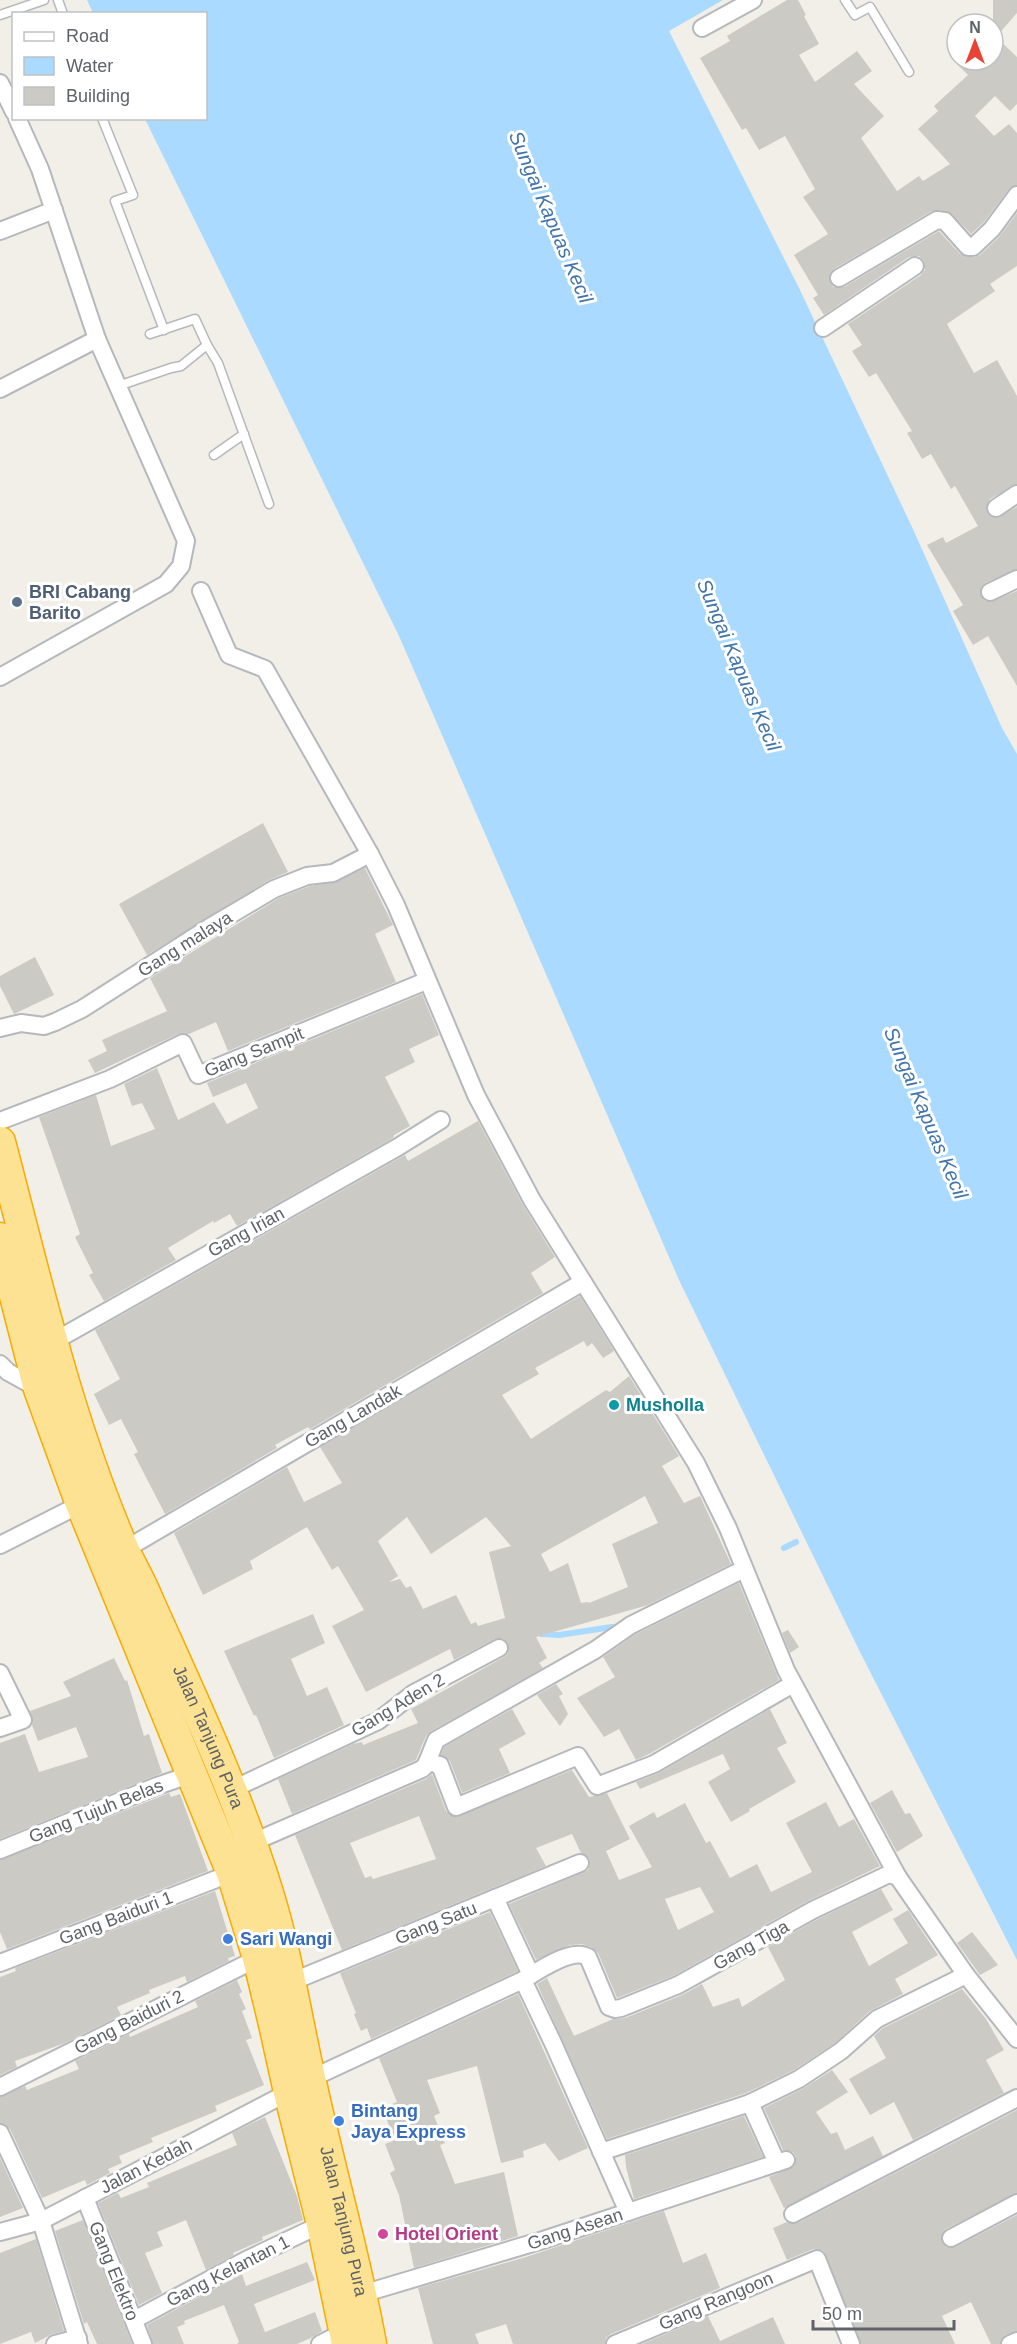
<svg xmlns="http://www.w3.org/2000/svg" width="1017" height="2344" font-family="Arial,sans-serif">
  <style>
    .water { fill: #aadaff }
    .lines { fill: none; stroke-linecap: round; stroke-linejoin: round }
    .stream { stroke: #aadaff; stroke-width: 6 }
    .building { fill: #cccac5; fill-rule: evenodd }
    .lane-casing { stroke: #b5b8bc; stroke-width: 11 }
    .street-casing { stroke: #b5b8bc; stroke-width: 20 }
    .highway-casing { stroke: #f9ab00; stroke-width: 33 }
    .lane { stroke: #fff; stroke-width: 8 }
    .street { stroke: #fff; stroke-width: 16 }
    .highway { stroke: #fde293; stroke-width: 30 }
    .service-dot { fill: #5c6f8a; stroke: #fff; stroke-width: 2 }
    .culture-dot { fill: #0f9aa8; stroke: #fff; stroke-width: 2 }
    .shop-dot { fill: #3f7fe0; stroke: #fff; stroke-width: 2 }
    .hotel-dot { fill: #d1479c; stroke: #fff; stroke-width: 2 }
    .labels { text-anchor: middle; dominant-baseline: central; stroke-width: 6; stroke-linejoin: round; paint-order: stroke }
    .service-label { font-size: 18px; font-weight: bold; fill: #4e5e75; stroke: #fff; text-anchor: start }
    .street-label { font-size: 18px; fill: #5f6368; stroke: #fff }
    .culture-label { font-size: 18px; font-weight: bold; fill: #0d838f; stroke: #fff; text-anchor: start }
    .shop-label { font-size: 18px; font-weight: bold; fill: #366cbe; stroke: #fff; text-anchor: start }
    .hotel-label { font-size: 18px; font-weight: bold; fill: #b23c85; stroke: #fff; text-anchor: start }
    .water-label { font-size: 20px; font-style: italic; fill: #4174aa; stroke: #fff }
  </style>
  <rect width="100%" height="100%" fill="#f1efe8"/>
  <polygon class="water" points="87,0 723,0 669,31 799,288 912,527 1002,728 1017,754 1017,1960 859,1650 679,1280 399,636 145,119 206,118 206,14 93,13"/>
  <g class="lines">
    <g class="stream">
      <polyline points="784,1548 796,1542"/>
      <polyline points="541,1634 559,1635 612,1627"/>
    </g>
  </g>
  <g class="building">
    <polygon points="787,0 798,0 806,15 804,16 819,44 799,55 815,82 857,51 872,71 854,84 884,116 861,138 897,191 919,176 923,181 950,164 918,129 938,111 934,106 968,75 953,60 993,60 993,0 1017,0 1017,13 996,37 1017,57 1017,104 1010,111 995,96 975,116 994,136 1009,124 1017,133 1017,185 1009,189 984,222 971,234 952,214 946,211 932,211 834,269 829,278 833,287 844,287 939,231 960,254 974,257 980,255 999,237 1017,213 1017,266 990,284 995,291 947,324 974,373 997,360 1017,396 1017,484 990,499 986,508 988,514 996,518 1017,507 1017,569 985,583 980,592 984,600 990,602 1017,591 1017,686 988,636 973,645 953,611 963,605 927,545 943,537 946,543 978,526 955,486 951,489 931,454 922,459 907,433 912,431 876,373 869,377 852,351 862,345 848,324 921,275 925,270 924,261 919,256 909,257 824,315 813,298 818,295 794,255 828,234 803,197 815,189 785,136 759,150 746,128 742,130 700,58 730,41 727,36"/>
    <polygon points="263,823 288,872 269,880 147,955 119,904"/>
    <polygon points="365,868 393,925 375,934 396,982 228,1051 216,1022 189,1034 178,1034 95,1073 88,1060 107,1051 102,1040 167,1011 150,978 279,898 310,886 337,882"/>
    <polygon points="35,957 54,995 14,1014 0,986 0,976"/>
    <polygon points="422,994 439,1035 409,1049 415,1062 385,1077 410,1126 394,1135 393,1138 237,1226 230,1214 214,1223 213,1221 168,1248 176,1260 104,1301 89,1275 93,1273 75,1237 80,1234 39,1117 96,1095 111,1146 155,1129 142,1103 132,1106 124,1084 157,1068 178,1120 214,1102 227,1124 258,1108 246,1083 213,1097 207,1083"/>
    <polygon points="478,1121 523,1205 555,1257 531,1273 543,1293 310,1429 308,1427 275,1445 277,1448 165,1514 134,1454 138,1452 121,1419 109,1425 94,1394 120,1379 95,1330 405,1155 408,1161"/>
    <path d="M 580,1296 L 614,1351 L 603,1358 L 592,1343 L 587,1347 L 584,1341 L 535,1368 L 539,1374 L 502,1395 L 531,1439 L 606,1390 L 610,1392 L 629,1376 L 679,1456 L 662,1466 L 684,1503 L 700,1496 L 731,1564 L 648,1605 L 536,1637 L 547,1658 L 539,1663 L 543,1668 L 431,1731 L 426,1736 L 416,1760 L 292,1814 L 278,1779 L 353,1744 L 362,1742 L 363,1745 L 418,1723 L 411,1709 L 504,1657 L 508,1653 L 508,1644 L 504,1639 L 495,1639 L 454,1660 L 450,1649 L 366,1692 L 332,1626 L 364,1610 L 338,1566 L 332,1570 L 307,1527 L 250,1561 L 253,1569 L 203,1595 L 174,1533 L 287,1467 L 304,1502 L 342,1483 L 320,1447 ZM 645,1496 L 658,1523 L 612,1544 L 628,1587 L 589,1603 L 588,1602 L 581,1603 L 568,1563 L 550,1572 L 541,1554 ZM 407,1517 L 431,1554 L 486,1517 L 511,1546 L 489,1552 L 505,1618 L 478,1626 L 476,1622 L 471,1624 L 456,1595 L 423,1609 L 411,1586 L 406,1588 L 400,1579 L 389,1582 L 398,1576 L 378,1541 Z"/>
    <polygon points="739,1583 779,1680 649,1754 636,1760 619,1729 604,1737 577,1698 615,1677 603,1657 636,1634"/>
    <polygon points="313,1614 325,1643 291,1659 307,1696 327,1687 344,1725 274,1758 256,1715 254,1716 224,1651"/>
    <polygon points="788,1630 799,1647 790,1653 782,1633"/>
    <polygon points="114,1658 125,1681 127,1680 144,1736 149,1734 162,1773 0,1839 0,1743 25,1734 39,1772 88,1757 76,1727 38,1741 32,1725 33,1720 30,1711 71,1696 63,1682"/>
    <polygon points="556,1684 563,1694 559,1696 568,1714 560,1726 537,1695"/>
    <polygon points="512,1709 526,1734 499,1749 510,1773 462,1793 450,1761 441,1755 444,1747"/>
    <polygon points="770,1709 787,1743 777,1748 796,1782 749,1809 750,1811 731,1822 708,1782 730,1769 723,1754 640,1789 636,1782 659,1773"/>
    <path d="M 572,1770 L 589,1797 L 607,1793 L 630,1839 L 606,1851 L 619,1880 L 652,1867 L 629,1826 L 654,1812 L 657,1818 L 685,1803 L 706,1843 L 710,1841 L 730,1878 L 757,1864 L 771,1892 L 812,1872 L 786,1823 L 826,1802 L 839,1827 L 854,1819 L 880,1866 L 808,1901 L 673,1976 L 617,1998 L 598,1953 L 591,1947 L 581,1944 L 570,1945 L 536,1960 L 509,1904 L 588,1870 L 590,1864 L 589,1858 L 581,1853 L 572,1834 L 536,1848 L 546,1866 L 342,1950 L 295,1835 L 426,1779 L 432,1774 L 446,1811 L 455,1817 ZM 419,1816 L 436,1859 L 373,1879 L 371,1876 L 365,1878 L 350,1843 ZM 700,1887 L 714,1912 L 678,1930 L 665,1899 Z"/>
    <polygon points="892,1790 905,1814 910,1813 923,1836 897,1852 870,1803"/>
    <polygon points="169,1793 171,1797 180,1794 208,1871 7,1949 0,1932 0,1860"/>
    <polygon points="881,1889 893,1910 852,1932 869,1966 908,1943 893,1919 908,1910 938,1955 895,1979 903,1994 870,2011 835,2043 794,2070 746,2093 607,2139 537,1984 547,1978 574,2036 613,2019 625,2018 682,1995 702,1984 713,2007 739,1998 742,2007 785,1980 768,1947 818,1919"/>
    <polygon points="215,1891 235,1956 228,1958 229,1961 187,1982 185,1976 149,1990 150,1993 117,2007 121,2015 65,2043 15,2061 17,2067 0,2075 0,1977 16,1971 15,1968"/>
    <polygon points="490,1912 518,1971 371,2039 367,2028 361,2031 354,2014 356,2013 340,1973"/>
    <polygon points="972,1932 998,1965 980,1975 957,1943"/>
    <polygon points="237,1980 242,1992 239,1994 246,2009 242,2011 252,2038 246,2040 264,2085 215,2106 217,2111 151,2138 153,2142 119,2156 122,2163 108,2169 110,2173 87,2185 85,2180 42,2198 10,2129 0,2123 0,2097 25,2086 27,2090 79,2069 75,2061 129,2034 130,2037 198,2007 195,2001"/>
    <polygon points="962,1989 986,2019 1004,2050 986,2060 1004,2093 913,2140 894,2102 870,2115 849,2079 886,2058 874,2036 883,2028"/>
    <polygon points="518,1994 588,2148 559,2161 545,2143 523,2151 524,2157 501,2163 477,2066 427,2080 440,2113 434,2116 445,2143 440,2145 455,2184 504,2172 518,2236 414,2268 399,2195 390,2173 395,2170 385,2144 395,2140 382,2108 397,2102 379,2058"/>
    <polygon points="832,2070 848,2092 816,2112 831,2134 837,2132 845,2150 873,2136 883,2156 784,2208 769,2177 793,2167 796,2157 793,2152 783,2150 764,2108 804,2088"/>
    <polygon points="1017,2110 1017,2193 946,2229 941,2238 946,2247 955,2247 1017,2215 1017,2331 1005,2335 1000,2344 991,2344 971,2302 942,2316 955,2344 861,2344 824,2251 813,2249 787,2260 773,2228 787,2222 792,2224 798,2223"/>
    <polygon points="744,2116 763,2157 634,2199 626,2167 625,2155"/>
    <polygon points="265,2117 297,2196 303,2220 262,2237 263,2240 233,2253 234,2255 206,2270 186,2220 157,2232 163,2246 145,2253 162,2293 139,2305 98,2203 118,2193 121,2198 149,2187 147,2183 237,2145 232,2133"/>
    <polygon points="0,2158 23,2208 0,2217"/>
    <polygon points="664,2211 683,2263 706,2253 720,2288 611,2334 606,2338 605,2344 513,2344 506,2324 475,2334 479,2344 433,2344 418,2288 526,2257"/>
    <polygon points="83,2220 132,2344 97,2344 87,2322 84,2324 55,2231"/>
    <polygon points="36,2239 64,2331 52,2334 35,2343 31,2332 0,2344 0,2253"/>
    <polygon points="307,2262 315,2280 254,2304 265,2332 315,2312 322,2331 311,2338 297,2344 237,2344 239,2342 224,2305 184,2321 185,2324 177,2327 184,2344 153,2344 147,2325 242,2274 246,2286"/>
    <polygon points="708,2316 720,2341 773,2317 785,2344 642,2344"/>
  </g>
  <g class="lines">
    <g class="lane-casing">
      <g id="lane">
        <polyline points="58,0 63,14"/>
        <polyline points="845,0 855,15 870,7 909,72"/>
        <polyline points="0,15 44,0"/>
        <polyline points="102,118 133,195 115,201 164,330"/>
        <polyline points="150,334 195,319 207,345"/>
        <polyline points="118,386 171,368 181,366 207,345 218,363 269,504"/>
        <polyline points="214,455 244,434"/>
      </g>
    </g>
    <g class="street-casing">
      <g id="street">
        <polyline points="702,28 753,0"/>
        <polyline points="0,83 14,112"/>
        <polyline points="0,231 54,210"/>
        <polyline points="839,278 937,220 945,221 968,247 973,247 992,229 1017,195"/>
        <polyline points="823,328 915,266"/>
        <polyline points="0,389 97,339"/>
        <polyline points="996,508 1017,494"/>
        <polyline points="201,591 229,655 265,669 370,854 396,905 476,1095 532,1200 696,1463 728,1528 786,1670 898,1877"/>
        <polyline points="990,592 1017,579"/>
        <polyline points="0,677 166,584 181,566 186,541 97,339 40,169 17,118"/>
        <polyline points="0,1028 21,1023 44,1026 55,1022 82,1009 210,927 274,889 307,876 333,873 370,854"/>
        <polyline points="0,1121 110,1079 183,1043 198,1075 426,981"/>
        <polyline points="51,1343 398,1147 441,1120"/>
        <polyline points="0,1364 8,1372 39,1389"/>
        <polyline points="0,1545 81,1504"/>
        <polyline points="124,1550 583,1282"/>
        <polyline points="0,1673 23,1720 0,1728"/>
        <polyline points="427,1762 440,1765 456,1807 578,1756 597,1786 654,1764 793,1684"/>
        <polyline points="231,1790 378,1721 414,1693 499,1648"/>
        <polyline points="251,1843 422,1769 426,1765 436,1740 595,1650 631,1625 736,1573"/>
        <polyline points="0,1850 157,1786 192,1774"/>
        <polyline points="495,1898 531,1975"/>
        <polyline points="0,1963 232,1873"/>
        <path d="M 523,1980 C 538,1971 572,1947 588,1957 L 609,2007 L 615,2009 L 621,2008 L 678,1985 L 813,1910 L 889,1874 L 898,1877 L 966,1975 L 1017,2039"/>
        <polyline points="291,1982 580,1863"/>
        <polyline points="310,2079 523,1980 553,2043 628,2212"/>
        <polyline points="0,2087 258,1958"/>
        <polyline points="750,2103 799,2079 841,2051 877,2019 966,1975"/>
        <polyline points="0,2133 41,2221 79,2344"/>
        <polyline points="601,2152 750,2103 777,2163"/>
        <polyline points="85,2198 143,2344"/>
        <polyline points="793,2214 1017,2098"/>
        <polyline points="0,2232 41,2221 289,2092"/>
        <polyline points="951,2238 1017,2203"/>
        <polyline points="362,2294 543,2240 786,2160"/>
        <polyline points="134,2320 246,2260 322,2224"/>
        <polyline points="55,2344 78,2338"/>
        <polyline points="320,2344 345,2331"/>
        <polyline points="615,2344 817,2259 851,2344"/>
        <polyline points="1010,2344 1017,2341"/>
      </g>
    </g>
    <g class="highway-casing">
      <g id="highway">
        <path id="s1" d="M 0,1142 C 36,1279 67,1418 123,1548 C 131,1566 141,1582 148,1600 C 191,1696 237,1792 268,1893 C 287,1954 296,2016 310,2078 C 329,2167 355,2255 371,2344"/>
        <polyline points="0,1238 39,1389 81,1504 232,1873 258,1958 274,2024 289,2092 322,2224 347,2344"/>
      </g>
    </g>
    <use href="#lane" class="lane"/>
    <use href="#street" class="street"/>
    <use href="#highway" class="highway"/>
  </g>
  <circle class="service-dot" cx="17" cy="602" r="6"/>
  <circle class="culture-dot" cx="614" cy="1405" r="6"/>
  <g class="shop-dot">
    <circle cx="228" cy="1939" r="6"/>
    <circle cx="339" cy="2121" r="6"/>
  </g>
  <circle class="hotel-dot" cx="383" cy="2234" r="6"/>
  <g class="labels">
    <g class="service-label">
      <text x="29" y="592">BRI Cabang<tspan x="29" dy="21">Barito</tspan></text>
    </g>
    <g class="street-label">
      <text transform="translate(185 944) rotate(-32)">Gang malaya</text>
      <text transform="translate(254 1052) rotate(-22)">Gang Sampit</text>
      <text transform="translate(246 1232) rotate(-29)">Gang Irian</text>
      <text transform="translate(353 1416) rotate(-30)">Gang Landak</text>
      <text transform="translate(398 1705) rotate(-31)">Gang Aden 2</text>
      <text stroke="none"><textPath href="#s1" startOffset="632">Jalan Tanjung Pura</textPath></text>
      <text transform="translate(96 1811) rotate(-22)">Gang Tujuh Belas</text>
      <text transform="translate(116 1918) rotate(-21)">Gang Baiduri 1</text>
      <text transform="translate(436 1923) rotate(-22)">Gang Satu</text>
      <text transform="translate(751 1945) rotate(-29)">Gang Tiga</text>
      <text transform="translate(129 2022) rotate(-27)">Gang Baiduri 2</text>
      <text transform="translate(146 2166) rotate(-27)">Jalan Kedah</text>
      <text stroke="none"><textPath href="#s1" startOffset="1136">Jalan Tanjung Pura</textPath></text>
      <text transform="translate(575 2229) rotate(-18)">Gang Asean</text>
      <text transform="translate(114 2271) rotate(68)">Gang Elektro</text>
      <text transform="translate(228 2271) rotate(-27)">Gang Kelantan 1</text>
      <text transform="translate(716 2301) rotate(-23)">Gang Rangoon</text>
    </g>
    <g class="culture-label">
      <text x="626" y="1405">Musholla</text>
    </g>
    <g class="shop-label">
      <text x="240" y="1939">Sari Wangi</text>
      <text x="351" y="2111">Bintang<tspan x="351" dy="21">Jaya Express</tspan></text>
    </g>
    <g class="hotel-label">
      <text x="395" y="2234">Hotel Orient</text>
    </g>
    <g class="water-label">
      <text transform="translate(551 217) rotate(67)">Sungai Kapuas Kecil</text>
      <text transform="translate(739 665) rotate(67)">Sungai Kapuas Kecil</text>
      <text transform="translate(926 1113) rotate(67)">Sungai Kapuas Kecil</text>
    </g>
  </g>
  <rect x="12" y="12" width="195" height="108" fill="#ffffff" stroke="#bfc1c3" stroke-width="1.5"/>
  <rect x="24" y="32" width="30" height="9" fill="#ffffff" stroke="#bfc1c3" stroke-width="1.5"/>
  <text x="66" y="42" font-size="18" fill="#5f6368">Road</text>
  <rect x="24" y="57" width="30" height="18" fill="#aadaff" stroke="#bfc1c3" stroke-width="1.5"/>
  <text x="66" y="72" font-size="18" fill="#5f6368">Water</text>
  <rect x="24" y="87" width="30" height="18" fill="#cccac5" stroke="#bfc1c3" stroke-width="1.5"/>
  <text x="66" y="102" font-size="18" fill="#5f6368">Building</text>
  <g transform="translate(975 42)"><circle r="28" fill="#ffffff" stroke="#bfc1c3" stroke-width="1.5"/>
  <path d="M0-4.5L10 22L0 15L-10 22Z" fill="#ea4335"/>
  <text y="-9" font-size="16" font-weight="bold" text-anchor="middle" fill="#5f6368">N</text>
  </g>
  <path d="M813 2320v9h141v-9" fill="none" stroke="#5f6368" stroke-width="3"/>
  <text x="822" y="2320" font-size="18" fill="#5f6368" stroke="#ffffff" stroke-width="4.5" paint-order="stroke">50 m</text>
</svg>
